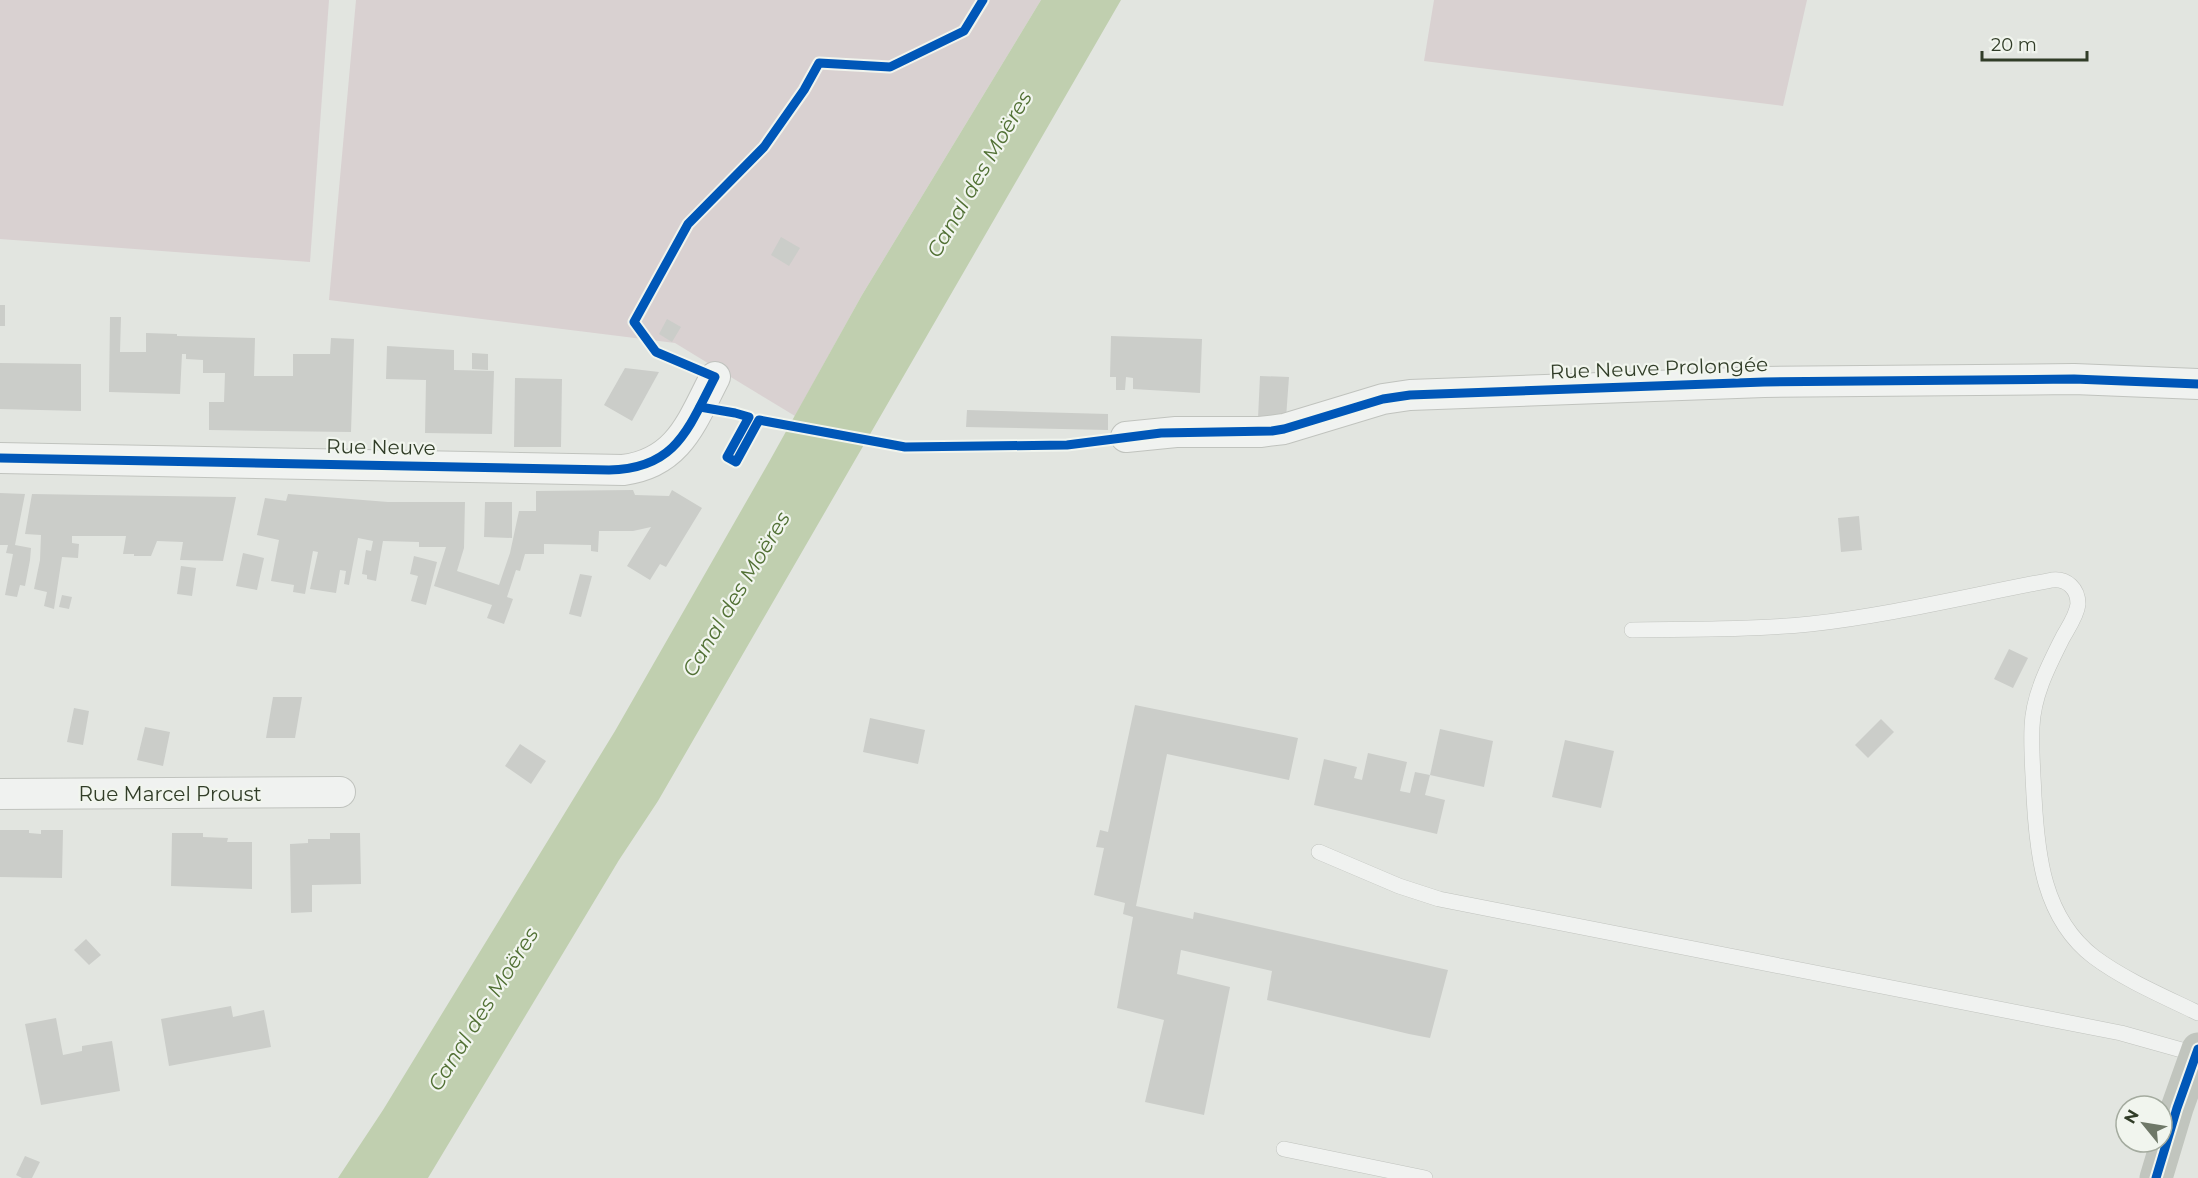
<svg xmlns="http://www.w3.org/2000/svg" width="2198" height="1178" font-family="Montserrat,sans-serif">
  <style>
    .green { fill: #d9d1d1 }
    .water { fill: #c0cfaf }
    .building { fill: #cbcdc9 }
    .lines { fill: none; stroke-linecap: round; stroke-linejoin: round }
    .service-casing { stroke: #c0c3be; stroke-width: 16 }
    .minor-casing { stroke: #c0c3be; stroke-width: 32 }
    .service { stroke: #f0f2f0; stroke-width: 15 }
    .minor { stroke: #f0f2f0; stroke-width: 30 }
    .secondary { stroke: #c1c5be; stroke-width: 33 }
    .cycleway-casing { stroke: #f1f5ee; stroke-width: 13 }
    .cycleway { stroke: #0057b8; stroke-width: 9 }
    .labels { text-anchor: middle; dominant-baseline: central; stroke-width: 4.5; stroke-linejoin: round; paint-order: stroke }
    .street-label { font-size: 20px; fill: #313d28; stroke: #f1f5ee }
    .water-label { font-size: 21px; font-style: italic; fill: #517034; stroke: #f1f5ee }
  </style>
  <rect width="100%" height="100%" fill="#e2e5e0"/>
  <g class="green">
    <polygon points="0,0 329,0 310,262 0,239"/>
    <polygon points="356,0 1041,0 862,295 795,416 675,343 329,300"/>
    <polygon points="1434,0 1807,0 1783,106 1424,61"/>
  </g>
  <polygon class="water" points="1041,0 1121,0 658,801 619,860 428,1178 338,1178 383,1110 615,731 769,462 862,295"/>
  <g class="building">
    <polygon points="781,237 800,248 789,266 771,255"/>
    <rect x="0" y="305" width="5" height="21"/>
    <polygon points="110,317 121,317 120,352 146,352 146,333 177,334 177,336 255,338 254,376 293,376 293,354 330,354 331,338 354,339 351,432 209,430 209,402 224,402 225,373 203,373 203,360 186,359 186,354 182,354 180,394 109,392"/>
    <polygon points="667,319 681,327 672,342 659,334"/>
    <polygon points="1111,336 1202,339 1200,393 1133,389 1133,378 1126,377 1125,390 1116,390 1116,377 1110,377"/>
    <polygon points="387,346 454,350 454,370 494,371 492,434 425,433 426,380 386,379"/>
    <polygon points="472,353 488,354 488,370 472,369"/>
    <polygon points="0,363 81,364 81,411 0,409"/>
    <polygon points="625,368 659,372 632,421 604,405"/>
    <polygon points="1260,376 1289,377 1286,418 1258,418"/>
    <polygon points="515,378 562,379 561,447 514,447"/>
    <polygon points="967,410 1108,414 1108,430 966,427"/>
    <polygon points="633,490 635,495 669,496 672,490 702,508 666,567 660,564 650,580 627,566 651,527 633,531 599,531 598,552 591,551 591,545 544,544 544,554 525,554 520,571 516,570 507,597 513,599 504,624 487,618 492,605 434,586 446,547 419,547 419,542 383,541 376,581 367,579 367,575 362,574 366,550 371,551 373,541 358,538 349,585 344,584 346,571 340,570 336,593 310,589 318,552 313,551 305,594 293,592 294,585 271,581 279,540 257,535 265,498 286,501 288,494 388,502 465,502 464,548 457,571 499,585 510,553 519,511 536,511 536,491"/>
    <polygon points="0,493 25,494 15,545 31,548 30,560 25,586 20,585 17,597 5,595 13,554 6,553 8,545 0,545"/>
    <polygon points="32,494 94,495 236,497 223,561 180,560 183,542 157,541 151,556 134,556 134,554 123,554 126,536 72,536 72,543 79,544 78,558 62,557 54,609 44,606 47,592 34,589 40,560 41,535 25,534"/>
    <polygon points="485,502 512,502 512,538 484,537"/>
    <polygon points="1859,516 1862,550 1841,552 1838,518"/>
    <polygon points="243,553 264,558 257,590 236,586"/>
    <polygon points="414,556 437,562 426,605 411,601 418,576 410,574"/>
    <polygon points="181,566 196,568 192,596 177,594"/>
    <polygon points="580,574 592,576 581,617 569,614"/>
    <polygon points="62,595 72,597 69,609 59,607"/>
    <polygon points="2009,649 2028,658 2013,688 1994,679"/>
    <polygon points="273,697 302,697 295,738 266,738"/>
    <polygon points="1135,705 1298,738 1289,780 1167,754 1136,906 1193,919 1194,912 1448,970 1430,1038 1409,1034 1267,1000 1272,971 1181,950 1177,974 1230,987 1204,1115 1145,1102 1164,1020 1117,1008 1133,917 1123,914 1125,903 1094,895 1104,848 1096,847 1100,830 1108,832"/>
    <polygon points="74,708 89,711 83,745 67,742"/>
    <polygon points="870,718 925,730 918,764 863,752"/>
    <polygon points="1881,719 1894,732 1868,758 1855,745"/>
    <polygon points="145,727 170,732 163,766 137,760"/>
    <polygon points="1440,729 1493,741 1484,787 1430,775"/>
    <polygon points="1565,740 1614,751 1601,808 1552,797"/>
    <polygon points="520,744 546,761 531,784 505,766"/>
    <polygon points="1368,753 1407,762 1400,791 1410,793 1415,772 1430,775 1425,795 1445,800 1437,834 1314,805 1324,759 1357,767 1354,778 1362,780"/>
    <polygon points="0,830 29,830 29,833 41,834 41,830 63,830 62,878 0,877"/>
    <polygon points="172,833 203,833 203,837 228,838 227,842 252,842 252,889 171,886"/>
    <polygon points="330,833 360,833 361,884 312,885 312,912 291,913 290,844 308,843 308,839 330,839"/>
    <polygon points="86,939 101,955 89,965 74,950"/>
    <polygon points="231,1006 233,1017 264,1010 271,1047 169,1066 161,1019"/>
    <polygon points="56,1018 63,1055 82,1051 82,1046 112,1041 120,1091 41,1105 25,1024"/>
    <polygon points="25,1156 40,1162 32,1178 22,1178 16,1175"/>
  </g>
  <g class="lines">
    <g class="service-casing">
      <g id="service">
        <path d="M 1632,630 C 1691,629 1751,630 1810,624 C 1891,615 1972,595 2052,580 C 2067,578 2078,589 2078,604 C 2077,615 2068,628 2063,637 C 2049,665 2033,695 2032,727 C 2031,750 2033,773 2034,796 C 2037,854 2043,918 2094,957 C 2125,980 2163,996 2198,1013"/>
        <polyline points="1319,852 1399,886 1439,899 2121,1033 2196,1054"/>
        <polyline points="1284,1149 1425,1178"/>
      </g>
    </g>
    <g class="minor-casing">
      <g id="minor">
        <polyline points="1126,437 1176,432 1260,432 1284,429 1383,399 1410,395 1764,382 2074,379 2198,384"/>
        <path d="M 0,458 L 623,470 C 679,463 692,421 715,377"/>
        <polyline points="0,794 340,792"/>
      </g>
    </g>
    <use href="#service" class="service"/>
    <use href="#minor" class="minor"/>
    <polyline class="secondary" points="2156,1178 2177,1108 2198,1049"/>
    <g class="cycleway-casing">
      <g id="cycleway">
        <polyline points="700,407 735,413 749,417 727,457 736,462 759,420 905,447 1067,445 1161,433 1272,431 1284,429 1383,399 1410,395 1764,382 2074,379 2198,384"/>
        <path d="M 0,458 L 609,470 C 676,469 688,429 715,377 L 656,352 L 634,322 L 688,224 L 764,147 L 804,90 L 819,63 L 890,67 L 964,31 L 983,0"/>
        <polyline points="2156,1178 2177,1108 2198,1049"/>
      </g>
    </g>
    <use href="#cycleway" class="cycleway"/>
  </g>
  <g class="labels">
    <g class="street-label">
      <text transform="translate(1659 368) rotate(-2)">Rue Neuve Prolongée</text>
      <text transform="translate(381 447) rotate(1)">Rue Neuve</text>
      <text x="170" y="794">Rue Marcel Proust</text>
    </g>
    <g class="water-label">
      <text transform="translate(979 174) rotate(-60)">Canal des Moëres</text>
      <text transform="translate(736 594) rotate(-59)">Canal des Moëres</text>
      <text transform="translate(483 1009) rotate(-58)">Canal des Moëres</text>
    </g>
  </g>
  <g transform="translate(2144 1124) rotate(300)"><circle r="28" fill="#f1f5ee" stroke="#a4ab9f" stroke-width="1.5"/>
  <path d="M0-4.5L10 22L0 15L-10 22Z" fill="#6f7868"/>
  <text y="-9" font-size="16" font-weight="bold" text-anchor="middle" fill="#313d28">N</text>
  </g>
  <path d="M1982 51v9h105v-9" fill="none" stroke="#313d28" stroke-width="3"/>
  <text x="1991" y="51" font-size="18" fill="#313d28" stroke="#f1f5ee" stroke-width="4.5" paint-order="stroke">20 m</text>
</svg>
